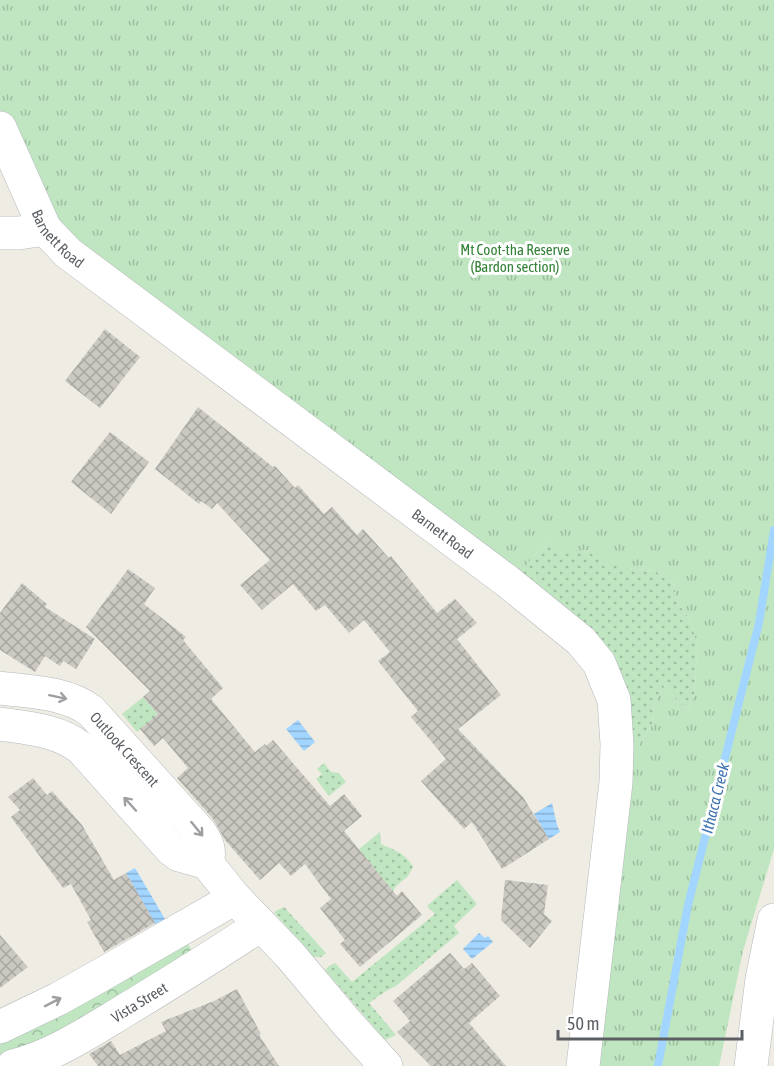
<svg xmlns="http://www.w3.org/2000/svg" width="774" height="1066" font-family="'Asap Condensed',sans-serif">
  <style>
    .grass { fill: url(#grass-dots) }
    .forest { fill: url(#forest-crowns) }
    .park { fill: url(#park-tufts) }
    .water { fill: url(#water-rules) }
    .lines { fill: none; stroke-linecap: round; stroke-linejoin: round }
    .stream { stroke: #a2d5ff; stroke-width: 8 }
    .building { fill: url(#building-cross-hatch) }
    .minor-casing { stroke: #b6b9bd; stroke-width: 34 }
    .minor { stroke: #fff; stroke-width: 33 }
    .oneway { stroke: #9d9fa2 }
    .labels { text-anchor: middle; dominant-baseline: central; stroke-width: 6; stroke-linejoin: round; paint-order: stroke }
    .street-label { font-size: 15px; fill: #5b5f64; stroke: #fff }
    .park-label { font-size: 15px; fill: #348239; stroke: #fff }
    .water-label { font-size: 16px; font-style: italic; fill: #3f74b1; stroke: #fff }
  </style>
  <defs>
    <pattern id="grass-dots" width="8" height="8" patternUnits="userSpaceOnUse" patternTransform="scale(1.5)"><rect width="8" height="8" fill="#bfe6c0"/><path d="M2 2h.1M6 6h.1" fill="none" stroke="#9ebea0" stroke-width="1.8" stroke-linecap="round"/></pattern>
    <pattern id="forest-crowns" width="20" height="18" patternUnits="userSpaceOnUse" patternTransform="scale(1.5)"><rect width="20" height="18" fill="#bfe6c0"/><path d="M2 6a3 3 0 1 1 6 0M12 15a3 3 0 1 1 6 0" fill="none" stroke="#9ebea0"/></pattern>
    <pattern id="park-tufts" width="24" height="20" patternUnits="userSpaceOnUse" patternTransform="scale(1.5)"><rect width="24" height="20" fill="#bfe6c0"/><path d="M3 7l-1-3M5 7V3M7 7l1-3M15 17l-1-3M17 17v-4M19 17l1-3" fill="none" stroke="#9ebea0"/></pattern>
    <pattern id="water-rules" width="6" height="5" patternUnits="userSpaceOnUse" patternTransform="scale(1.5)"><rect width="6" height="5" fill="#a2d5ff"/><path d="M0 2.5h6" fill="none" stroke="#87b0d2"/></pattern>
    <pattern id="building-cross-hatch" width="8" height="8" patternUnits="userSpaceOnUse" patternTransform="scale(1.5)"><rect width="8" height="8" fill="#cbc8c2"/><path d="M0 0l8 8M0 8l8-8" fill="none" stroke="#a8a6a1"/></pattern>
  </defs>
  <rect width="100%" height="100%" fill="#eeece3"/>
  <g class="grass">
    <polygon points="548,540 583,551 590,550 594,555 628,568 655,571 673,582 678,603 690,620 698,647 694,694 688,710 677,701 665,685 654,704 652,725 635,751 623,786 622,700 515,578"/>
    <polygon points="143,697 158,714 137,732 122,714"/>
    <polygon points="324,763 331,772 339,773 346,782 329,796 316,779 322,774 317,769"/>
    <path d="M 380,832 L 381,844 C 396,851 405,853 413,867 L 408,876 L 395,887 L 393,892 L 359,849 Z"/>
    <polygon points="457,880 477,904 454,926 459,933 396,986 386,991 369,1003 396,1035 385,1040 325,970 329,966 335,963 352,982 435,914 427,906"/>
    <polygon points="284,907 326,953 321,957 312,957 274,912"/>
  </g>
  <polygon class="forest" points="185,942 188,944 193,953 63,1033 0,1060 0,1035"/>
  <polygon class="park" points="0,0 774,0 774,849 743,951 719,1066 592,1066 623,786 635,751 652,725 654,704 665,685 677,701 688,710 694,694 698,647 690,620 678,603 673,582 655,571 628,568 611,563 594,555 590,550 566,552 557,552 548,540 515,578 71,246 46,214 0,110"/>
  <g class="water">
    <polygon points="298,720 315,742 304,751 286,729"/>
    <polygon points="552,803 557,825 560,832 549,839 534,814"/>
    <polygon points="135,868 165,919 155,924 126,873"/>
    <polygon points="479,933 485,938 488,936 493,942 472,959 463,949"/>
  </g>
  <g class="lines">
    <polyline class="stream" points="658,1066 688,905 759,623 774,530"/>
  </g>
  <g class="building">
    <polygon points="105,329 140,357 100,408 65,381"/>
    <polygon points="198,407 273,467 275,466 295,488 298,485 324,514 332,507 357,535 363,529 389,558 391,556 437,613 455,599 477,623 457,639 501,695 458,729 523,797 549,839 502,869 472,822 464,829 421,781 446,759 411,717 418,711 378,661 390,652 364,620 349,633 325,605 316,611 293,584 262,610 240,585 270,560 217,503 212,509 201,501 199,504 155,469"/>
    <polygon points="110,432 149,462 111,514 71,482"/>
    <polygon points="128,569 155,588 144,604 186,637 183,640 223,688 211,699 255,752 265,744 266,746 273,740 330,806 344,794 362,816 344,831 397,896 402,891 422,915 360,967 340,944 345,940 320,908 331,899 305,864 291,876 279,863 260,880 225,840 213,819 177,778 188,768 163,738 154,746 140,729 158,714 143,697 150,691 86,627"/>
    <polygon points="22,583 47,604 45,607 95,639 76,669 63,661 60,666 45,656 35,672 0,650 0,613"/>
    <polygon points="33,778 47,795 52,791 82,825 114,880 126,873 155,923 104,952 87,922 91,920 71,884 63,888 11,817 20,810 8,797"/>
    <polygon points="505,880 548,885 544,914 552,921 530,948 501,920"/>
    <polygon points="0,935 28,967 0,988"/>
    <polygon points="450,953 464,969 472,963 500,996 469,1023 506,1066 431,1066 397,1032 410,1021 393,1001"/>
    <polygon points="237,989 261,1034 259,1035 279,1066 98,1066 89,1054 111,1041 120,1055 166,1031 161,1022 214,1001"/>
  </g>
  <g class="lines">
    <g class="minor-casing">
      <g id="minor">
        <path id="s1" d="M 0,128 L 45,229 L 68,253 L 507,581 L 581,641 L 599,663 L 614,700 L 617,744 L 616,782 L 583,1066"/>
        <polyline points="0,233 19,233 45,229"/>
        <path id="s2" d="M 0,688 C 31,692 66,692 91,711 L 199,831 C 207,842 211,850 207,863"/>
        <path d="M 0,724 C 28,728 58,730 81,748 L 171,849 L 179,855 L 207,863 L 235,898 L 290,955 L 347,1023 L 386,1066"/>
        <polyline points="0,1027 58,999 101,975 235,898"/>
        <path id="s3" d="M 13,1066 C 53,1056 89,1032 124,1011 C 170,983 216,955 260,925"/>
        <polyline points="751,1066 762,979 774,920"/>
      </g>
    </g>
    <use href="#minor" class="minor"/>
  </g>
  <defs><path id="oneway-shaft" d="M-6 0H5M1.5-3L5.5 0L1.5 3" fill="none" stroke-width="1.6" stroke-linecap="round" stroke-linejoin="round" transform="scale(1.5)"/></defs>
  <g class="oneway">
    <use href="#oneway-shaft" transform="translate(58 697) rotate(12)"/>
    <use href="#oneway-shaft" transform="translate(130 804) rotate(-132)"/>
    <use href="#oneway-shaft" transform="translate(197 829) rotate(51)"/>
    <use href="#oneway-shaft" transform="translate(53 1002) rotate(-27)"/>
  </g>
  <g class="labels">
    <g class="street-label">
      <text stroke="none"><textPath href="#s1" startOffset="126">Barnett Road</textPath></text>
      <text stroke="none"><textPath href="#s1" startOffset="612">Barnett Road</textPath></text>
      <text stroke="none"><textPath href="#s2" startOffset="146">Outlook Crescent</textPath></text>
      <text stroke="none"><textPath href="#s3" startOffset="142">Vista Street</textPath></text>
    </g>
    <g class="park-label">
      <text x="515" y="249">Mt Coot-tha Reserve<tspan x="515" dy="17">(Bardon section)</tspan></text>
    </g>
    <g class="water-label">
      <text transform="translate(715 798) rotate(-76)">Ithaca Creek</text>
    </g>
  </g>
  <path d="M558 1030v9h184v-9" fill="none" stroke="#5b5f64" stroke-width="3"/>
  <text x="567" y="1030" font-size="18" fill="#5b5f64" stroke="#ffffff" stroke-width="4.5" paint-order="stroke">50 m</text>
</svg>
